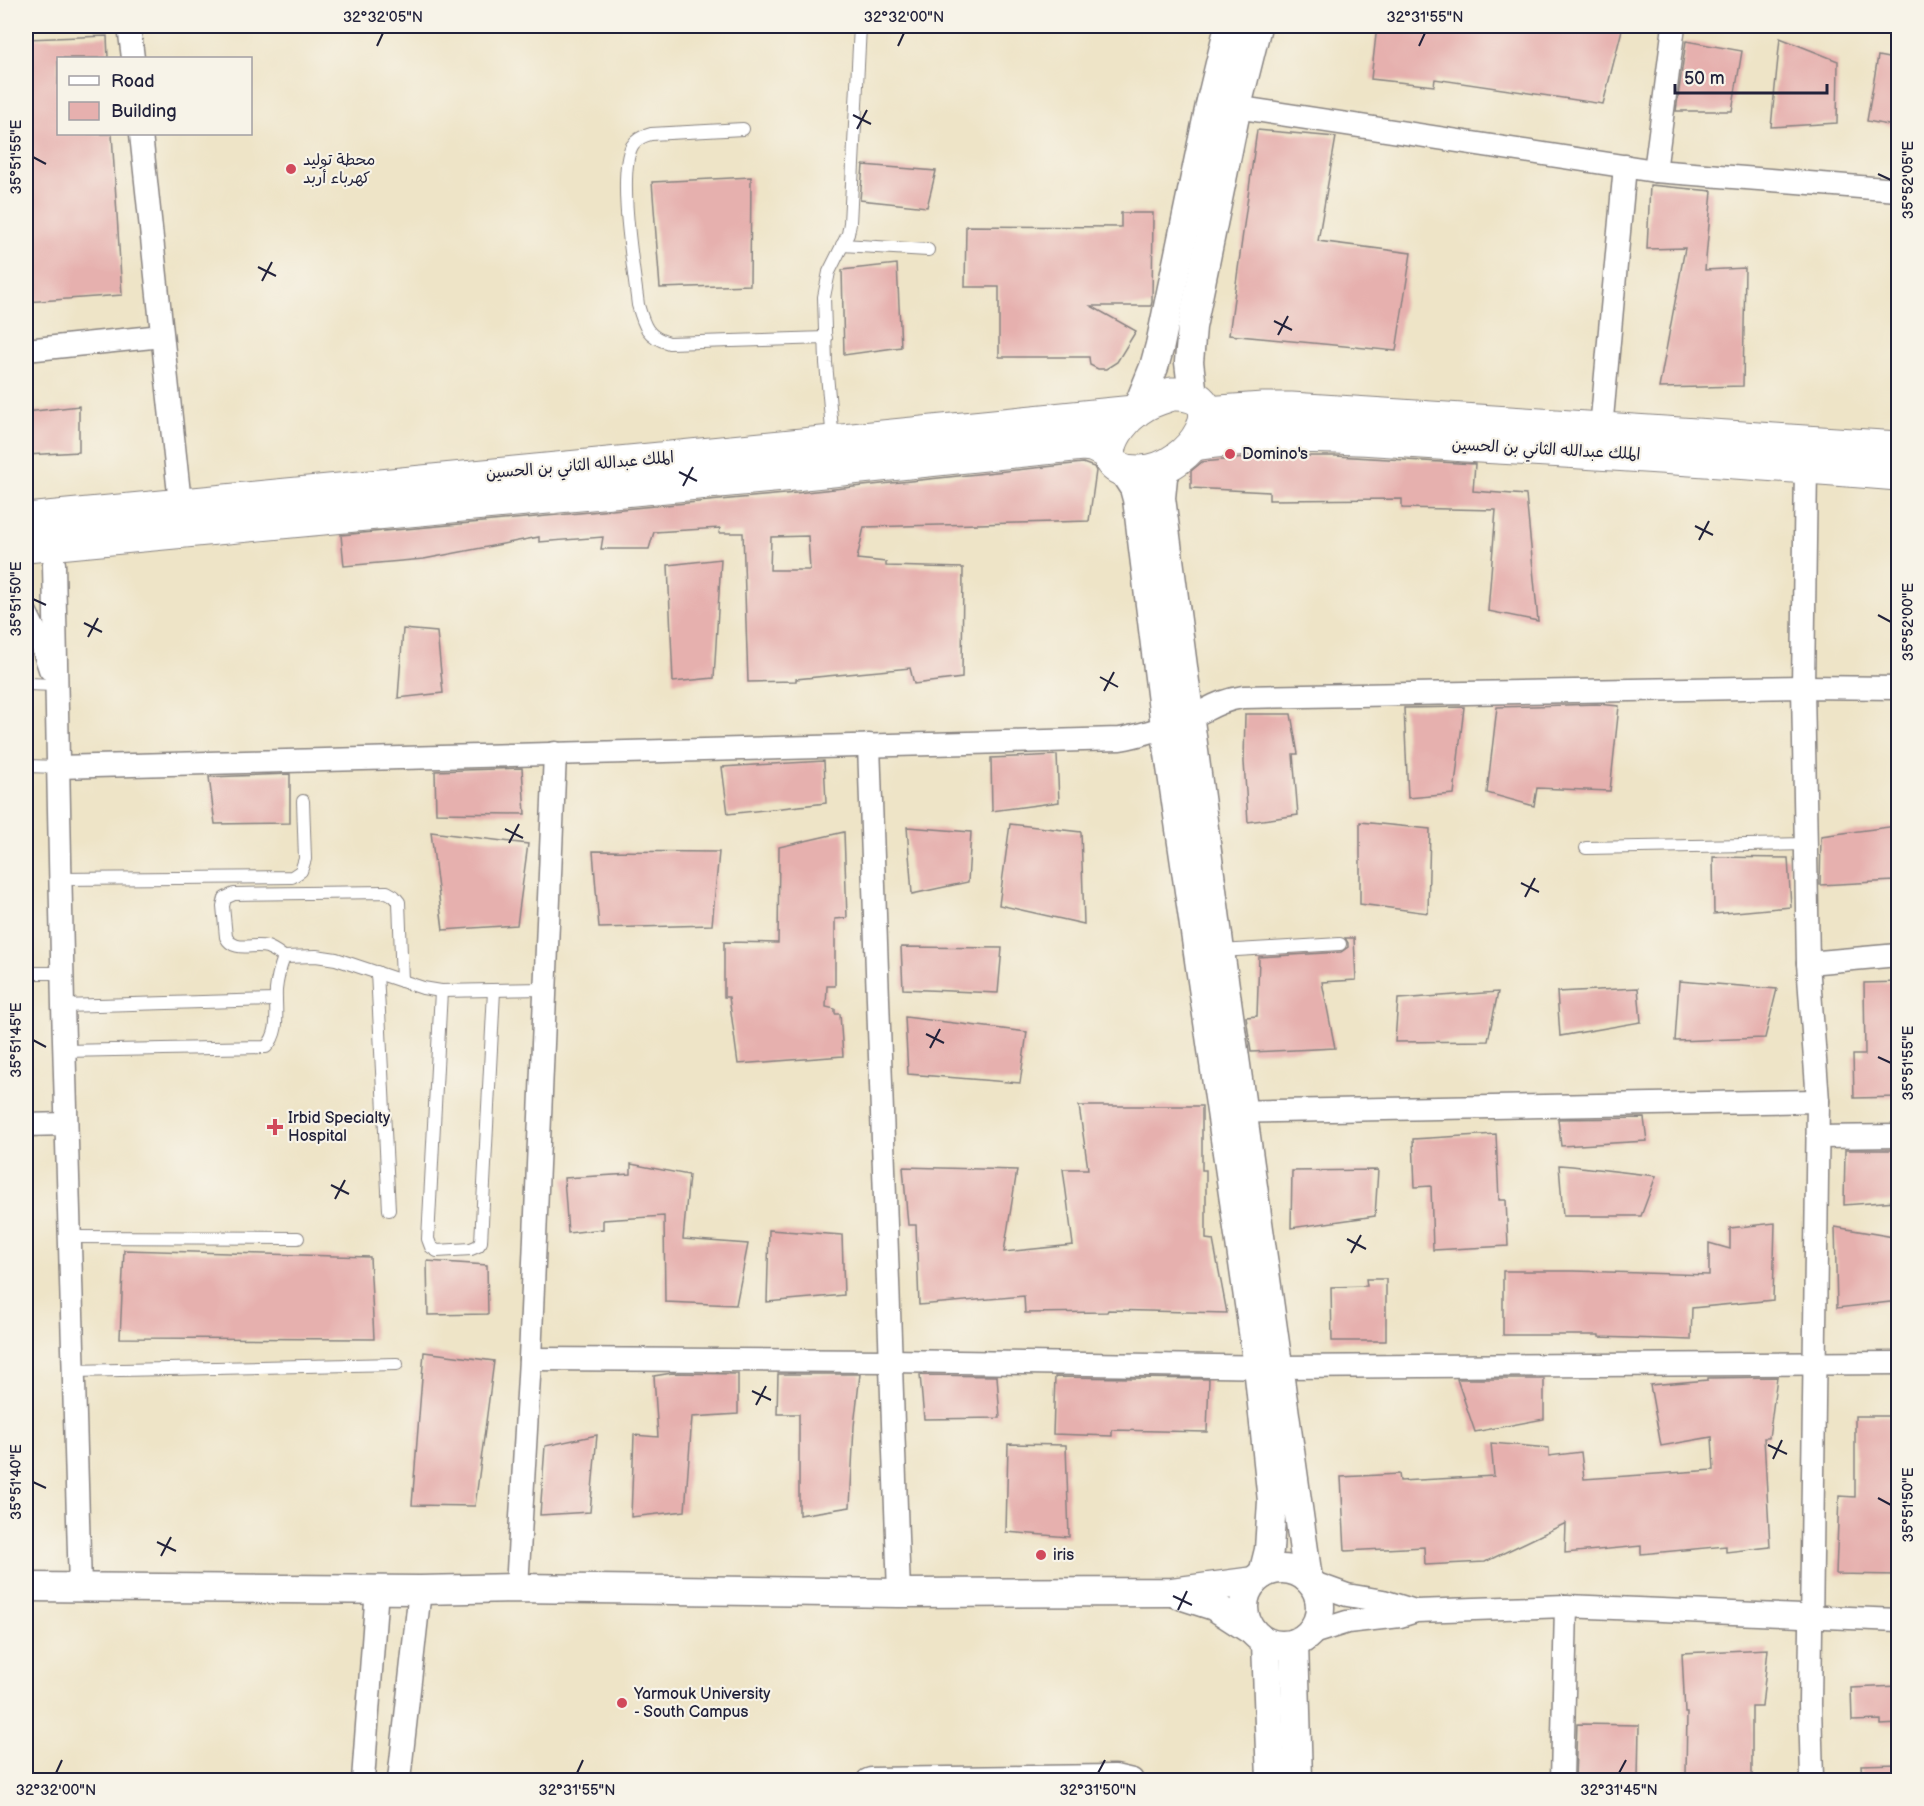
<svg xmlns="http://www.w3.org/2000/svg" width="1924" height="1806" font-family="'Balsamiq Sans','Playpen Sans Arabic',sans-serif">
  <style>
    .building { fill: #e6b0ae; fill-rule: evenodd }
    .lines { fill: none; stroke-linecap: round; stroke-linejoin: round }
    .service-casing { stroke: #888381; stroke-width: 14 }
    .minor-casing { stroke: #888381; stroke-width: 25 }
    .tertiary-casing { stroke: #888381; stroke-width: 31 }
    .primary-casing { stroke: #888381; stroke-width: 35 }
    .service { stroke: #fff; stroke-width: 12 }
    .minor { stroke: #fff; stroke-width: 22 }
    .tertiary { stroke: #fff; stroke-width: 28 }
    .primary { stroke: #fff; stroke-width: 33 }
    .ticks { fill: none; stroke: #22223b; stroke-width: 2 }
    .poi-dot { fill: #d1495b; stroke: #f7f3e8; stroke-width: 2 }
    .labels { text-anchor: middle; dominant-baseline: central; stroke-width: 4.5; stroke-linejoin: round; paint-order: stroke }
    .poi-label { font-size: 16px; fill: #22223b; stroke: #f7f3e8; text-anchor: start }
    .street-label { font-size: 16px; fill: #22223b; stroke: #f7f3e8 }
    .neatline { fill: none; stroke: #22223b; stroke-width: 2 }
    .ticks-label { font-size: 15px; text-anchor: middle; fill: #22223b }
  </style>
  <rect width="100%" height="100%" fill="#f7f3e8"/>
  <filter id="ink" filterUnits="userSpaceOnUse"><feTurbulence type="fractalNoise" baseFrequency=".0167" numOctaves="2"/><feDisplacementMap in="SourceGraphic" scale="12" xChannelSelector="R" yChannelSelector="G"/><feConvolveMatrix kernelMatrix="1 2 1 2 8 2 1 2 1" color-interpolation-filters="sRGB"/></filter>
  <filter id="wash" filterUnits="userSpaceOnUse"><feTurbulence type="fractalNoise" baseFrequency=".008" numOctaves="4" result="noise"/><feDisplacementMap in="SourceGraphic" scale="24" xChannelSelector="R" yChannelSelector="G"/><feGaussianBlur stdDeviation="1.35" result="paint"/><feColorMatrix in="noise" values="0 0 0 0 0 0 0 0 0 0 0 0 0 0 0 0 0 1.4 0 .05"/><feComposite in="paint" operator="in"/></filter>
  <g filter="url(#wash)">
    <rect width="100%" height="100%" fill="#eee4c7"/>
    <g id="blocks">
      <g class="building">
        <polygon points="1377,26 1623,26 1603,104 1435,79 1434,86 1371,79"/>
        <polygon points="107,36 108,58 58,58 58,134 112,134 122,295 26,302 26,39"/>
        <polygon points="1780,38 1838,61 1837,123 1771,127"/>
        <polygon points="1686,41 1742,51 1732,111 1676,111"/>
        <polygon points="1878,56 1899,60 1899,127 1867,121"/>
        <polygon points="1257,130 1336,137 1318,241 1411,253 1396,351 1229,335"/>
        <polygon points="863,165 936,171 927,207 860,200"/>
        <polygon points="751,177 750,285 660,288 652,182"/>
        <polygon points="1650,185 1712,191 1705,270 1745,268 1743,386 1659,388 1685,248 1647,249"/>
        <polygon points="1121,213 1153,213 1152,302 1151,306 1091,306 1136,331 1117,362 1106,369 1098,369 1090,365 1089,357 999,357 999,287 965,287 966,226 1121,227"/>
        <polygon points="897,264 901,347 844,355 842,270"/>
        <polygon points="79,406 79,452 26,455 26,412"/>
        <polygon points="1266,456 1336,456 1475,464 1473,491 1526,495 1538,621 1488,611 1496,510 1402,508 1402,499 1269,500 1269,492 1191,488 1191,471 1202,462"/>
        <path d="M 1083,463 L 1094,467 L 1096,471 L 1089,521 L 864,527 L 857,559 L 886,562 L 886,566 L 963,568 L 962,678 L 914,684 L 910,668 L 796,679 L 796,681 L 748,682 L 743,533 L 719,533 L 720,528 L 654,532 L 649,549 L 601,549 L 603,537 L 539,542 L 539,537 L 424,559 L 344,566 L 341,535 L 796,493 ZM 808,536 L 810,570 L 770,570 L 771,537 Z"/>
        <polygon points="721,559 714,678 673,682 668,565"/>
        <polygon points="403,629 437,632 443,693 398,698"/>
        <polygon points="1597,704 1619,706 1610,791 1537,788 1534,806 1487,793 1497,707"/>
        <polygon points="1464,707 1454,794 1408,798 1404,708"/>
        <polygon points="1245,714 1291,714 1298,754 1293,754 1298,815 1248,822 1244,762"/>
        <polygon points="1057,755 1059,802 992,811 991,758"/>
        <polygon points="824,761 826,803 728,814 722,767"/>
        <polygon points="522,768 525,814 436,813 435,771"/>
        <polygon points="290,774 290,823 215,824 209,777"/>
        <polygon points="1360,822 1430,829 1428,913 1360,904"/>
        <polygon points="1010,824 1081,832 1084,924 999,905"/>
        <polygon points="1896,826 1894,881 1820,885 1821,836"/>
        <polygon points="907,827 971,832 968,882 912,894"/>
        <polygon points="431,832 528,844 517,925 443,930"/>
        <polygon points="844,832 847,918 835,919 835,986 827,986 826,1007 835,1009 835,1014 840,1014 843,1056 738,1064 729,997 724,997 724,942 778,943 779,847"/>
        <polygon points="593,851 719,852 712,925 599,928"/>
        <polygon points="1713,857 1788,858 1791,907 1714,914"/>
        <polygon points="1345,938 1354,938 1356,980 1322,982 1335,1048 1251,1052 1246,1017 1257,1016 1259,957 1341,952 1348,947 1348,943"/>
        <polygon points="901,947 1002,948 998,993 903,989"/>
        <polygon points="1679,981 1777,989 1765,1038 1675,1041"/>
        <polygon points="1899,982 1899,1097 1854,1098 1853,1055 1865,1055 1864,983"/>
        <polygon points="1638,988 1641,1022 1560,1036 1557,992"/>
        <polygon points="1498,992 1488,1041 1395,1042 1398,999"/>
        <polygon points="905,1017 1027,1032 1020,1083 908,1074"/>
        <polygon points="1079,1106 1202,1106 1202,1170 1206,1170 1206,1239 1213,1240 1227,1313 1108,1310 1107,1312 1025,1313 1024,1296 919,1305 916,1225 908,1225 903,1167 1017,1170 1004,1252 1073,1245 1063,1169 1088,1169"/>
        <polygon points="1644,1118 1647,1141 1561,1146 1558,1119"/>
        <polygon points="1496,1134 1499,1200 1506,1200 1508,1246 1433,1250 1431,1186 1415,1187 1413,1139"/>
        <polygon points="1845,1150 1895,1150 1896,1201 1844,1205"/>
        <polygon points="631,1164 689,1175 683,1239 748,1244 736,1305 665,1302 664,1216 603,1220 603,1229 568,1233 564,1178 631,1174"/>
        <polygon points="1559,1165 1572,1166 1656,1176 1641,1216 1563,1216"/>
        <polygon points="1378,1170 1375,1216 1291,1228 1292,1171"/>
        <polygon points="1775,1223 1773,1300 1692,1308 1691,1340 1599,1337 1599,1335 1503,1335 1503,1271 1574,1271 1709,1275 1709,1243 1730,1249 1730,1228"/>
        <polygon points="1835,1227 1899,1238 1899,1301 1837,1308"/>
        <polygon points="769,1230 842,1235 844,1295 767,1302"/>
        <polygon points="124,1250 370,1257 374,1339 120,1338"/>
        <polygon points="427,1261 487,1265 488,1314 428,1315"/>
        <polygon points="1366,1279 1386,1279 1386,1341 1332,1341 1331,1287 1367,1286"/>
        <polygon points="424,1352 494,1361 475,1506 412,1505"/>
        <polygon points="672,1373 738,1374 738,1414 692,1417 685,1511 631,1517 634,1435 658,1437 654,1376"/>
        <polygon points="778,1374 860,1374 854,1426 850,1507 799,1515 799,1414 777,1414"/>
        <polygon points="920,1375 997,1376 1000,1418 924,1419"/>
        <polygon points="1055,1377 1209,1379 1207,1432 1112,1430 1112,1436 1053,1434"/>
        <polygon points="1777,1377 1769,1438 1764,1438 1770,1547 1726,1552 1726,1546 1641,1554 1641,1546 1565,1553 1566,1523 1485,1562 1425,1565 1424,1547 1345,1551 1341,1477 1399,1474 1400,1481 1494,1476 1491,1443 1549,1448 1549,1456 1581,1452 1584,1479 1714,1470 1712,1437 1661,1446 1650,1385 1708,1380 1708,1378"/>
        <polygon points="1457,1379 1544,1379 1544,1419 1475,1432"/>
        <polygon points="1855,1416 1899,1416 1899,1575 1836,1574 1839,1496 1855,1497"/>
        <polygon points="597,1435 590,1512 540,1515 545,1446"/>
        <polygon points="1008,1444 1066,1445 1069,1537 1006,1532"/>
        <polygon points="1768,1649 1762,1707 1752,1707 1752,1778 1686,1774 1687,1713 1685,1713 1682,1653"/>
        <polygon points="1899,1686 1899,1724 1881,1725 1881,1720 1852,1721 1851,1688"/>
        <polygon points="1577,1724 1639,1725 1638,1780 1575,1780"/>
        <polygon points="1899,1764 1899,1780 1862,1780 1861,1765"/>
      </g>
    </g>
  </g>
  <g filter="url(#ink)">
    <use href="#blocks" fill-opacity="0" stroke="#888381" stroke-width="1.5"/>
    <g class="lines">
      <g class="service-casing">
        <g id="service">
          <path d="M 743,129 L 651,134 C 643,136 636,139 632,146 C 617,175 634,270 638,305 C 644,326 647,337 669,343 L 826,338"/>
          <polyline points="842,245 928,250"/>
          <polyline points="833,441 826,363 824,297 829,272 848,234 850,223 860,26"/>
          <polyline points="26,684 56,685"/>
          <polyline points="26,766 58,767"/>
          <polyline points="1586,848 1806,844"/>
          <polyline points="61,879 292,877 301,871 305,859 303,801"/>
          <polyline points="1220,951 1340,944"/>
          <path d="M 284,957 C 278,953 273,949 267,947 C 253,943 234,953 226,937 L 223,906 L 225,898 L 234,894 L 387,892 L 394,896 L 399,902 L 402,981"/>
          <polyline points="377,972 389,1210"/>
          <polyline points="26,973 62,973"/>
          <polyline points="441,991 428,1239 431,1247 437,1251 471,1249 478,1246 481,1242 494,991"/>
          <polyline points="63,1006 276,1000"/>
          <path d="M 64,1051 L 266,1047 C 281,1032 275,1010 276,990 C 277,979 280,968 284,957 L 316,956 L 336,959 L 423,988 L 441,991 L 545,989"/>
          <polyline points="69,1237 298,1238"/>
          <polyline points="73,1371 397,1364"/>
        </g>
      </g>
      <g class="minor-casing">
        <g id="minor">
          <polyline points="129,26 133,58"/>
          <polyline points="1222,105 1655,171 1898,190"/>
          <polyline points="141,134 180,503"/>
          <polyline points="1655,171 1674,26"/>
          <polyline points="26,350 162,336"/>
          <polyline points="1601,429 1625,166"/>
          <polyline points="1806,467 1803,687 1808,963 1818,1101 1810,1704 1812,1780"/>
          <polyline points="54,564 63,1006 80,1587"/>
          <polyline points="26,613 42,645 50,669"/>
          <polyline points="869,745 899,1593"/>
          <path d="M 58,767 L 1120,739 C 1143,735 1166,727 1187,719 C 1210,709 1217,701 1243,697 L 1803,687 L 1898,688"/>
          <polyline points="1808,963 1898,955"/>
          <polyline points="1226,1112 1818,1101"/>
          <polyline points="26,1125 66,1124"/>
          <polyline points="1818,1137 1898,1136"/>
          <polyline points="530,1359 890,1361 1277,1367 1898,1363"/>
          <polyline points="1311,1582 1347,1595 1383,1601 1415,1611"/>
          <polyline points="517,1588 530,1359 555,753"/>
          <polyline points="1309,1634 1347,1622 1400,1616 1416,1611 1566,1606 1898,1620"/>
          <polyline points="363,1780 377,1589"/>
          <polyline points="399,1780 420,1590"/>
          <polyline points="868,1780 871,1779 1115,1776 1132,1780"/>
          <polyline points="1562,1780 1566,1606"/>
        </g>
      </g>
      <g class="tertiary-casing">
        <g id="tertiary">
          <polyline points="1193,396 1189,362 1192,327 1237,106 1257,26"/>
          <polyline points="1137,409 1154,367 1160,345 1210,105 1229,26"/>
          <polyline points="1167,466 1163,477 1161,498 1220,951 1308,1579"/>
          <polyline points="1123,471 1134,488 1137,499 1165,726 1258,1366 1272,1501 1269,1550 1263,1574"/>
          <circle cx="1282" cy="1607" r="38"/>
          <polyline points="26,1587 420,1590 517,1588 899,1593 1172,1592 1254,1581"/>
          <polyline points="1177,1594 1214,1606 1251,1630"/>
          <polyline points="1266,1642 1271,1780"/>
          <polyline points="1294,1643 1298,1780"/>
        </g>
      </g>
      <g class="primary-casing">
        <g id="primary">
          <path d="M 1172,394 C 1240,391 1192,471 1141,472 C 1089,473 1111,428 1138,409 C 1148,401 1160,398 1172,394 Z"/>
          <polyline points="1206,413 1263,409 1291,409 1898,448"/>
          <path d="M 1194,444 C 1289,429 1385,440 1480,446 C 1620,454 1759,463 1898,474"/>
          <path d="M 26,520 C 395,484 765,450 1134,412"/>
          <polyline points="26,546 794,474 1083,444 1092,445 1109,453"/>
        </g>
      </g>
      <use href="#service" class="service"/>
      <use href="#minor" class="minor"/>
      <use href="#tertiary" class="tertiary"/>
      <use href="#primary" class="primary"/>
    </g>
  </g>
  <path class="ticks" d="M 377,46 L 383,33M 898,46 L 904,33M 1419,46 L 1425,33M 853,115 L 871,124M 857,129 L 867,110M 33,157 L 46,164M 1878,174 L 1891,180M 258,267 L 276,276M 262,281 L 272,262M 1274,321 L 1292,330M 1278,335 L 1288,316M 679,472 L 697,481M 683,486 L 693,467M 1695,526 L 1713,535M 1699,540 L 1709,521M 33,599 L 46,605M 1878,615 L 1891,622M 84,623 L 102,632M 88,637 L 98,618M 1100,677 L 1118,687M 1104,691 L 1114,672M 505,829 L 523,838M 509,843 L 519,824M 1521,883 L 1539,892M 1525,897 L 1535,878M 926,1034 L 944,1043M 33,1040 L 46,1047M 930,1048 L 940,1029M 1878,1057 L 1891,1063M 331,1185 L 349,1194M 335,1199 L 345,1180M 1347,1239 L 1366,1249M 1351,1253 L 1361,1235M 752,1391 L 771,1400M 756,1405 L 766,1386M 1768,1445 L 1787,1454M 1773,1459 L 1782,1440M 33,1482 L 46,1488M 1878,1498 L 1891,1505M 157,1542 L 176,1551M 161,1556 L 171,1537M 1173,1596 L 1192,1605M 1178,1610 L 1187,1591M 56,1773 L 62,1760M 577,1773 L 583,1760M 1098,1773 L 1105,1760M 1619,1773 L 1626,1760"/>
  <g class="poi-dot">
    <circle cx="291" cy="169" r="6"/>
    <circle cx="1230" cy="454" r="6"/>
    <path d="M272 1118h6v6h6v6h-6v6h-6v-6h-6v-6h6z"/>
    <circle cx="1041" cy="1555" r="6"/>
    <circle cx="622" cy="1703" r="6"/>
  </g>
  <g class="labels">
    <g class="poi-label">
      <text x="303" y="160">محطة توليد<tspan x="303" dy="18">كهرباء أربد</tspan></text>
      <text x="1242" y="454">Domino's</text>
      <text x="288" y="1118">Irbid Specialty<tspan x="288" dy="18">Hospital</tspan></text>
      <text x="1053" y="1555">iris</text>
      <text x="634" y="1694">Yarmouk University<tspan x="634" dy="18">- South Campus</tspan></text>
    </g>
    <g class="street-label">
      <text transform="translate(1546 450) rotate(3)">الملك عبدالله الثاني بن الحسين</text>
      <text transform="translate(580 466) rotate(-5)">الملك عبدالله الثاني بن الحسين</text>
    </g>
  </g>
  <rect width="1924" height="1806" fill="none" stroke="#f7f3e8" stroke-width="66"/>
  <rect x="57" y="57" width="195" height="78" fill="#f7f3e8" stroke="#a29fa3" stroke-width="1.5"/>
  <rect x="69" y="76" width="30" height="9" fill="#ffffff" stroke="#a29fa3" stroke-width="1.5"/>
  <text x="111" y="87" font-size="18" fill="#22223b">Road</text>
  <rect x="69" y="102" width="30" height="18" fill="#e6b0ae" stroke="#a29fa3" stroke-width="1.5"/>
  <text x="111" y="117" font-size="18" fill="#22223b">Building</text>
  <path d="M1675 84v9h152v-9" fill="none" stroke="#22223b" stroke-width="3"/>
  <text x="1684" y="84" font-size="18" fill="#22223b" stroke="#f7f3e8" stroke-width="4.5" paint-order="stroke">50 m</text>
  <rect x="33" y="33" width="1858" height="1740" class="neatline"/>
  <g class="ticks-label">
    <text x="383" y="22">32°32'05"N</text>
    <text x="904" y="22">32°32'00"N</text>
    <text x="1425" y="22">32°31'55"N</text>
    <text transform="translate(16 157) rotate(-90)" y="5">35°51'55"E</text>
    <text transform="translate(1908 180) rotate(-90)" y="5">35°52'05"E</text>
    <text transform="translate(16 599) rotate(-90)" y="5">35°51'50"E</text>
    <text transform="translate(1908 622) rotate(-90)" y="5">35°52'00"E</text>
    <text transform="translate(16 1040) rotate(-90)" y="5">35°51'45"E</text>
    <text transform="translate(1908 1063) rotate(-90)" y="5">35°51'55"E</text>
    <text transform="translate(16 1482) rotate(-90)" y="5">35°51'40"E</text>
    <text transform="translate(1908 1505) rotate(-90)" y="5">35°51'50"E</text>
    <text x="56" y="1795">32°32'00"N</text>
    <text x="577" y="1795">32°31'55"N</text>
    <text x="1098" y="1795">32°31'50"N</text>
    <text x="1619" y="1795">32°31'45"N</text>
  </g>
</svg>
